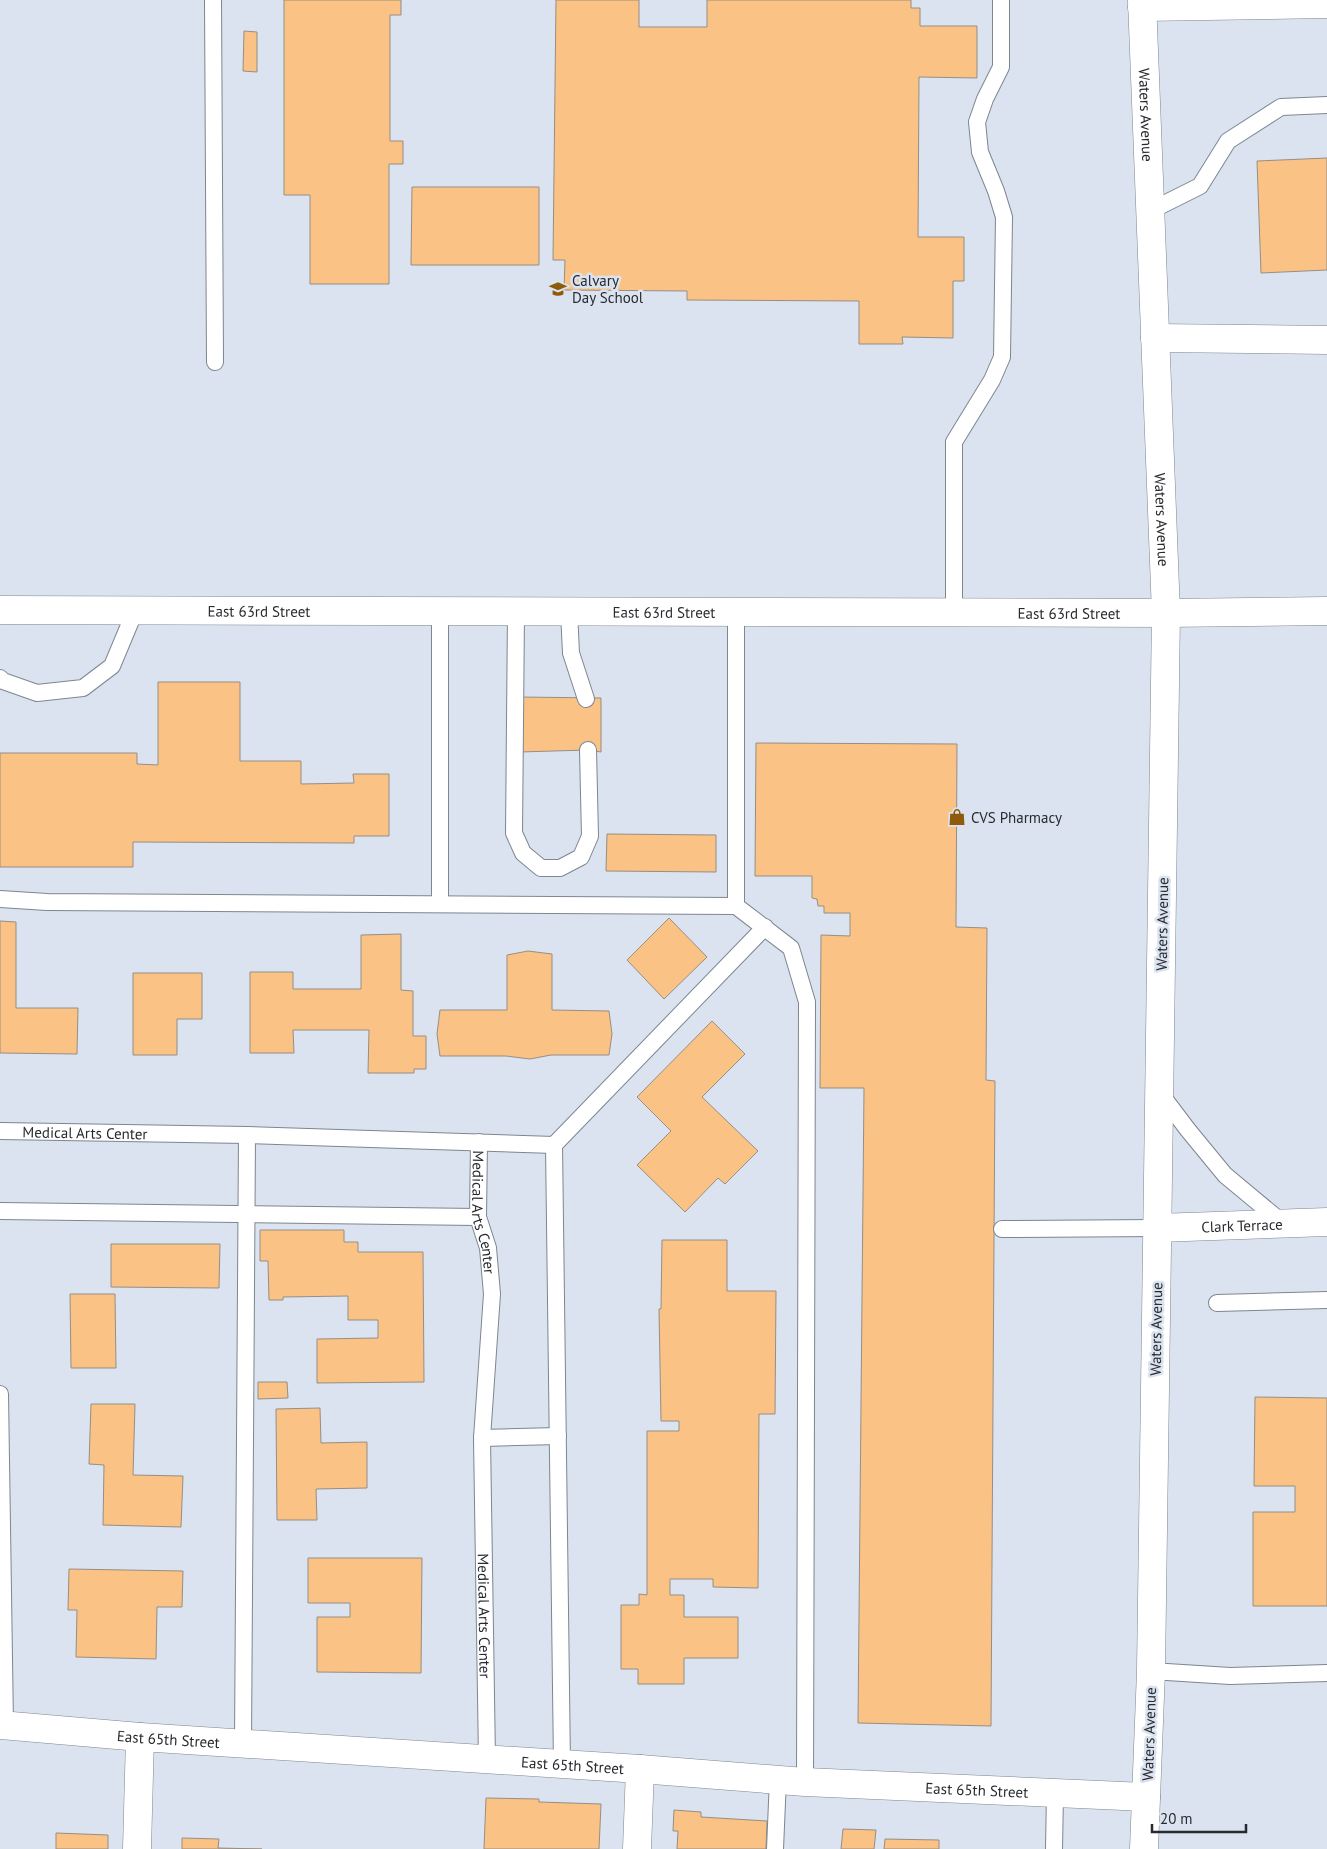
<svg xmlns="http://www.w3.org/2000/svg" width="1327" height="1849" font-family="'PT Sans',sans-serif">
  <style>
    .building { fill: #fac284; stroke: #978e84 }
    .lines { fill: none; stroke-linecap: round; stroke-linejoin: round }
    .lane-casing { stroke: #7e8690; stroke-width: 18 }
    .street-casing { stroke: #7e8690; stroke-width: 29 }
    .secondary-casing { stroke: #7e8690; stroke-width: 29 }
    .lane { stroke: #fff; stroke-width: 16 }
    .street { stroke: #fff; stroke-width: 28 }
    .secondary { stroke: #fff; stroke-width: 28 }
    .labels { text-anchor: middle; dominant-baseline: central; stroke-width: 5; stroke-linejoin: round; paint-order: stroke }
    .street-label { font-size: 15px; fill: #272a2e; stroke: #dae3ef }
    .poi-label { font-size: 15px; fill: #272a2e; stroke: #dae3ef; text-anchor: start }
  </style>
  <rect width="100%" height="100%" fill="#dae3ef"/>
  <g class="building">
    <polygon points="284,0 401,0 401,15 390,15 390,141 403,141 403,164 389,164 389,284 310,284 310,195 284,195"/>
    <polygon points="556,0 639,0 639,27 707,27 707,0 911,0 911,8 920,8 920,26 977,26 977,78 919,77 918,237 964,237 964,281 953,281 953,338 902,337 903,344 859,344 859,301 687,300 687,291 564,290 565,260 553,260"/>
    <polygon points="244,31 257,32 257,72 243,71"/>
    <polygon points="1327,158 1327,270 1261,273 1257,161"/>
    <polygon points="412,187 539,187 539,265 411,265"/>
    <polygon points="158,682 240,682 240,761 301,761 301,784 354,783 353,774 389,774 389,836 354,836 354,843 133,842 133,867 0,867 0,753 137,753 137,764 158,765"/>
    <polygon points="519,697 601,698 601,752 588,750 519,752"/>
    <polygon points="756,743 957,744 956,927 987,928 986,1080 995,1081 991,1726 858,1723 864,1088 820,1088 821,935 850,936 850,913 824,913 824,906 818,906 817,899 812,898 812,876 755,876"/>
    <polygon points="607,834 716,835 716,872 606,871"/>
    <polygon points="669,918 707,957 664,999 627,960"/>
    <polygon points="0,921 16,922 16,1008 78,1008 77,1054 0,1053"/>
    <polygon points="401,934 401,990 413,991 413,1036 426,1036 426,1069 414,1069 414,1073 368,1073 369,1030 293,1030 294,1053 250,1053 250,972 293,972 293,989 361,989 361,935"/>
    <polygon points="528,951 552,954 552,1010 609,1011 612,1034 609,1055 551,1055 530,1059 506,1056 440,1056 437,1034 440,1010 507,1010 507,955"/>
    <polygon points="133,973 202,973 202,1019 177,1019 177,1055 133,1055"/>
    <polygon points="712,1021 745,1054 702,1097 758,1151 725,1184 718,1178 685,1212 637,1165 671,1131 637,1097"/>
    <polygon points="260,1230 344,1230 344,1242 358,1242 358,1252 423,1252 424,1382 317,1383 317,1339 378,1338 378,1320 348,1320 348,1296 283,1297 283,1300 269,1300 268,1261 260,1261"/>
    <polygon points="662,1240 727,1240 727,1291 776,1291 775,1414 759,1414 758,1588 713,1587 713,1579 670,1579 670,1595 684,1595 684,1617 738,1617 738,1658 684,1658 684,1684 638,1684 638,1669 621,1669 621,1605 639,1605 639,1594 647,1595 647,1431 679,1431 679,1421 661,1421 659,1309 661,1309"/>
    <polygon points="111,1244 220,1244 219,1288 111,1287"/>
    <polygon points="70,1294 115,1294 116,1368 71,1368"/>
    <polygon points="258,1382 287,1382 288,1398 258,1399"/>
    <polygon points="1255,1397 1327,1398 1327,1606 1253,1606 1253,1512 1295,1512 1295,1486 1254,1486"/>
    <polygon points="91,1404 135,1404 133,1475 183,1476 181,1527 103,1525 104,1465 89,1464"/>
    <polygon points="320,1408 321,1443 367,1442 367,1488 316,1489 317,1520 277,1520 276,1409"/>
    <polygon points="308,1558 422,1558 421,1673 317,1672 317,1617 350,1617 350,1603 308,1603"/>
    <polygon points="69,1569 183,1571 182,1607 157,1607 156,1659 76,1657 77,1610 68,1610"/>
    <polygon points="486,1798 539,1799 539,1802 601,1804 599,1849 484,1849"/>
    <polygon points="674,1810 701,1812 701,1817 767,1821 766,1849 677,1849 678,1831 673,1831"/>
    <polygon points="843,1829 876,1830 874,1849 841,1849"/>
    <polygon points="56,1833 108,1835 108,1849 56,1849"/>
    <polygon points="182,1838 219,1839 218,1848 262,1849 182,1849"/>
    <polygon points="885,1839 939,1840 939,1849 884,1849"/>
  </g>
  <g class="lines">
    <g class="lane-casing">
      <g id="lane">
        <polyline points="213,0 215,362"/>
        <polyline points="1150,211 1200,186 1228,141 1281,107 1327,105"/>
        <polyline points="440,611 440,904"/>
        <polyline points="516,612 514,833 523,853 541,868 560,868 581,857 590,836 588,750"/>
        <polyline points="569,612 571,653 586,699"/>
        <polyline points="736,612 736,906"/>
        <polyline points="954,613 954,442 992,380 1002,357 1004,217 996,191 980,152 977,122 985,99 1001,67 1001,0"/>
        <polyline points="0,678 3,681 37,693 83,688 112,666 135,611"/>
        <polyline points="0,899 47,902 736,906 791,948 807,1002 805,1782"/>
        <polyline points="1160,1093 1188,1130 1225,1175 1284,1224"/>
        <path id="s1" d="M 0,1131 L 247,1135 L 554,1145 L 765,927"/>
        <path id="s2" d="M 479,1142 L 478,1217 L 488,1248 L 492,1294 L 482,1438 L 487,1760"/>
        <polyline points="554,1145 562,1765"/>
        <polyline points="0,1211 478,1217"/>
        <polyline points="1002,1229 1157,1228"/>
        <polyline points="1217,1303 1327,1300"/>
        <polyline points="0,1394 5,1725"/>
        <polyline points="482,1438 558,1436"/>
        <polyline points="1151,1671 1230,1676 1327,1673"/>
        <polyline points="243,1743 247,1135"/>
        <polyline points="775,1849 778,1779"/>
        <polyline points="1054,1849 1055,1793"/>
      </g>
    </g>
    <g class="street-casing">
      <g id="street">
        <polyline points="1142,7 1327,4"/>
        <polyline points="1155,338 1327,340"/>
        <path id="s3" d="M 0,610 L 1166,613 L 1327,611"/>
        <path id="s4" d="M 1157,1228 L 1327,1222"/>
        <polyline points="137,1849 140,1737"/>
        <polyline points="637,1849 640,1769"/>
      </g>
    </g>
    <g class="secondary-casing">
      <g id="secondary">
        <path id="s5" d="M 1142,0 L 1166,613 L 1151,1671 L 1144,1849"/>
        <path id="s6" d="M 0,1725 L 140,1737 L 640,1769 L 805,1782 L 1146,1797"/>
      </g>
    </g>
    <use href="#lane" class="lane"/>
    <use href="#street" class="street"/>
    <use href="#secondary" class="secondary"/>
  </g>
  <defs>
    <g id="school-bare" transform="scale(1.35)"><path d="M0-5L7-2L0 1L-7-2ZM-4 1L0 2.5L4 1V4Q0 6-4 4Z" fill="#8e5a0b" stroke="#dae3ef" stroke-width="2.5" paint-order="stroke"/></g>
    <g id="shop-bare" transform="scale(1.35)"><path d="M-5-2.5h2.3a2.7 3.5 0 0 1 5.4 0H5L5.5 6h-11ZM-1.5-2.5h3a1.5 2.3 0 0 0-3 0Z" fill="#8e5a0b" stroke="#dae3ef" stroke-width="2.5" paint-order="stroke"/></g>
  </defs>
  <g fill-rule="evenodd">
    <use href="#school-bare" x="558" y="289"/>
    <use href="#shop-bare" x="957" y="817"/>
  </g>
  <g class="labels">
    <g class="street-label">
      <text stroke="none"><textPath href="#s5" startOffset="115">Waters Avenue</textPath></text>
      <text stroke="none"><textPath href="#s5" startOffset="520">Waters Avenue</textPath></text>
      <text stroke="none"><textPath href="#s3" startOffset="259">East 63rd Street</textPath></text>
      <text stroke="none"><textPath href="#s3" startOffset="664">East 63rd Street</textPath></text>
      <text stroke="none"><textPath href="#s3" startOffset="1069">East 63rd Street</textPath></text>
      <text transform="translate(1162 924) rotate(-89)">Waters Avenue</text>
      <text stroke="none"><textPath href="#s1" startOffset="85">Medical Arts Center</textPath></text>
      <text stroke="none"><textPath href="#s2" startOffset="71">Medical Arts Center</textPath></text>
      <text stroke="none"><textPath href="#s4" startOffset="85">Clark Terrace</textPath></text>
      <text transform="translate(1156 1329) rotate(-89)">Waters Avenue</text>
      <text stroke="none"><textPath href="#s2" startOffset="476">Medical Arts Center</textPath></text>
      <text transform="translate(1149 1734) rotate(-88)">Waters Avenue</text>
      <text stroke="none"><textPath href="#s6" startOffset="169">East 65th Street</textPath></text>
      <text stroke="none"><textPath href="#s6" startOffset="574">East 65th Street</textPath></text>
      <text stroke="none"><textPath href="#s6" startOffset="979">East 65th Street</textPath></text>
    </g>
    <g class="poi-label">
      <text x="572" y="280">Calvary<tspan x="572" dy="17">Day School</tspan></text>
      <text x="971" y="817">CVS Pharmacy</text>
    </g>
  </g>
  <path d="M1152 1824v8h94v-8" fill="none" stroke="#272a2e" stroke-width="2.5"/>
  <text x="1160" y="1824" font-size="15" fill="#272a2e" stroke="#dae3ef" stroke-width="4" paint-order="stroke">20 m</text>
</svg>
